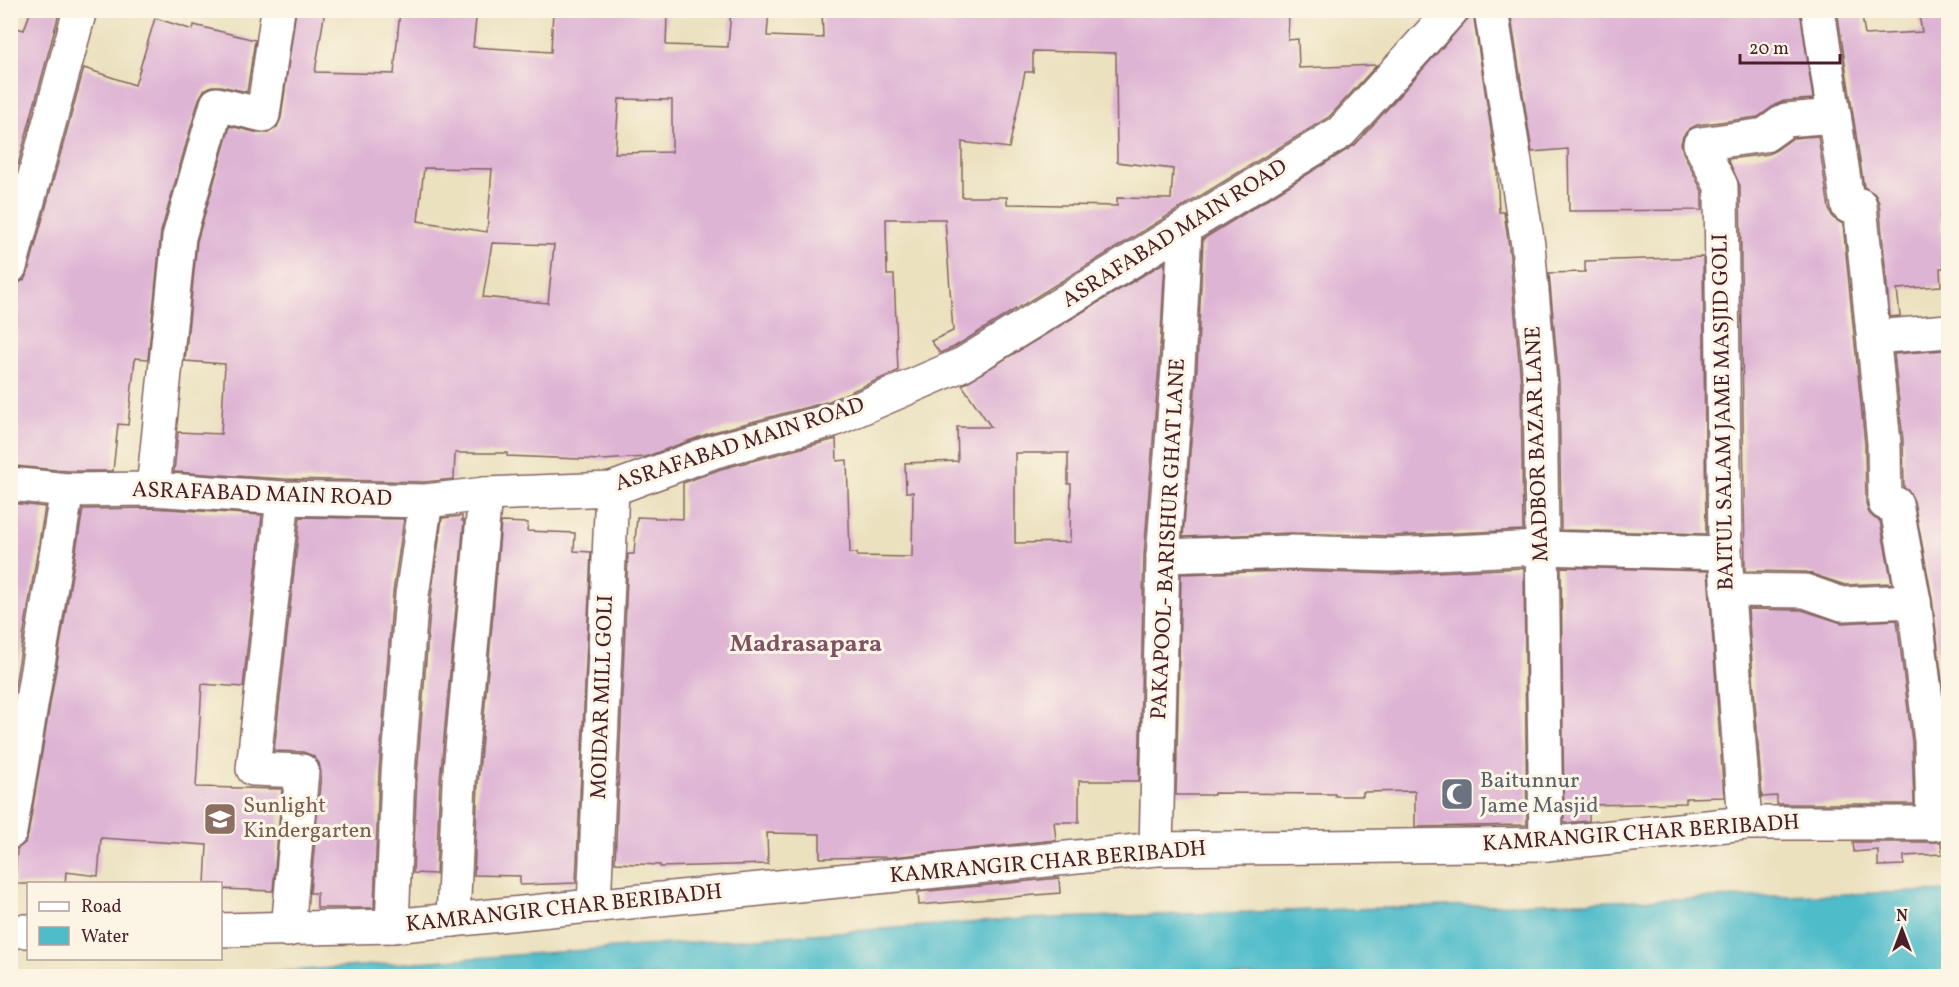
<svg xmlns="http://www.w3.org/2000/svg" width="1959" height="987" font-family="Vollkorn,serif">
  <style>
    .water { fill: #4fbcca; stroke: #4c6e7a; stroke-width: 1.5 }
    .building { fill: #deb4d4; fill-rule: evenodd }
    .lines { fill: none; stroke-linecap: round; stroke-linejoin: round }
    .minor-casing { stroke: #82635f; stroke-width: 36 }
    .minor { stroke: #fff; stroke-width: 33 }
    .labels { text-anchor: middle; dominant-baseline: central; stroke-width: 6; stroke-linejoin: round; paint-order: stroke }
    .street-label { font-size: 22px; fill: #4a1f2b; stroke: #fcf5e5 }
    .worship-label { font-size: 22px; fill: #5b616d; stroke: #fcf5e5; text-anchor: start }
    .education-label { font-size: 22px; fill: #785e54; stroke: #fcf5e5; text-anchor: start }
    .neighbourhood-label { font-size: 24px; font-weight: bold; fill: #7e5366; stroke: #fcf5e5 }
  </style>
  <rect width="100%" height="100%" fill="#fcf5e5"/>
  <filter id="ink" filterUnits="userSpaceOnUse"><feTurbulence type="fractalNoise" baseFrequency=".0167" numOctaves="2"/><feDisplacementMap in="SourceGraphic" scale="12" xChannelSelector="R" yChannelSelector="G"/><feConvolveMatrix kernelMatrix="1 2 1 2 8 2 1 2 1" color-interpolation-filters="sRGB"/></filter>
  <filter id="wash" filterUnits="userSpaceOnUse"><feTurbulence type="fractalNoise" baseFrequency=".008" numOctaves="4" result="noise"/><feDisplacementMap in="SourceGraphic" scale="24" xChannelSelector="R" yChannelSelector="G"/><feGaussianBlur stdDeviation="1.35" result="paint"/><feColorMatrix in="noise" values="0 0 0 0 0 0 0 0 0 0 0 0 0 0 0 0 0 1.4 0 .05"/><feComposite in="paint" operator="in"/></filter>
  <g filter="url(#wash)">
    <rect width="100%" height="100%" fill="#ebe1bf"/>
    <polygon class="water" points="1948,891 1948,976 220,976 1023,919"/>
    <g id="blocks">
      <g class="building">
        <polygon points="31,10 60,10 18,165 10,162 10,26 24,30"/>
        <path d="M 296,10 L 325,10 L 315,72 L 394,74 L 400,10 L 477,10 L 473,47 L 551,52 L 553,10 L 636,10 L 636,14 L 667,15 L 666,45 L 728,47 L 731,10 L 769,10 L 767,36 L 823,38 L 822,10 L 1289,10 L 1288,40 L 1298,39 L 1299,68 L 1377,65 L 1329,117 L 954,347 L 940,353 L 931,341 L 953,331 L 945,219 L 886,219 L 887,275 L 894,275 L 898,371 L 827,402 L 710,433 L 645,457 L 603,460 L 507,456 L 507,453 L 455,453 L 454,479 L 425,482 L 284,479 L 174,472 L 178,432 L 221,434 L 225,364 L 185,361 L 197,241 L 230,126 L 259,133 L 268,133 L 277,127 L 281,118 ZM 1033,51 L 1116,53 L 1117,162 L 1173,169 L 1171,199 L 1117,198 L 1117,206 L 1007,204 L 1007,197 L 962,197 L 962,142 L 1009,148 L 1025,72 L 1033,72 ZM 619,99 L 672,100 L 672,152 L 615,153 ZM 424,168 L 492,169 L 487,232 L 418,221 ZM 492,243 L 554,245 L 548,303 L 483,297 Z"/>
        <polygon points="1510,10 1800,10 1813,99 1784,101 1775,105 1758,117 1697,125 1689,129 1683,136 1681,144 1683,152 1702,191 1702,210 1569,211 1568,149 1532,152"/>
        <polygon points="1837,10 1861,10 1865,35 1922,32 1918,10 1948,10 1948,214 1940,215 1944,268 1940,268 1941,286 1897,289 1900,316 1890,317 1879,203 1875,194 1864,187"/>
        <polygon points="1473,13 1497,169 1499,212 1504,212 1509,247 1521,383 1523,530 1391,536 1292,533 1183,537 1197,368 1203,239 1355,145"/>
        <polygon points="155,18 193,30 194,25 255,40 247,92 221,86 212,86 204,90 199,99 161,232 148,359 135,358 128,425 118,424 113,471 68,471 15,466 16,458 10,458 10,304 15,285 24,280 28,272 84,68 135,85"/>
        <polygon points="1818,136 1829,209 1833,218 1843,224 1865,444 1866,504 1869,513 1874,518 1880,521 1892,583 1845,585 1806,572 1745,571 1740,186 1728,159 1768,154 1776,150 1793,138"/>
        <polygon points="1703,257 1706,534 1561,530 1559,382 1549,273 1585,272 1585,261"/>
        <path d="M 1165,262 L 1159,366 L 1144,555 L 1139,781 L 1079,781 L 1079,822 L 1054,822 L 1056,840 L 892,857 L 820,858 L 820,834 L 767,833 L 768,864 L 660,867 L 660,865 L 615,863 L 628,554 L 634,554 L 637,517 L 683,519 L 683,483 L 721,469 L 836,439 L 837,461 L 847,460 L 850,553 L 857,553 L 857,556 L 912,557 L 913,492 L 906,492 L 905,463 L 958,461 L 957,427 L 991,427 L 962,385 ZM 1015,453 L 1068,453 L 1068,484 L 1071,484 L 1070,542 L 1015,543 Z"/>
        <polygon points="1944,350 1946,358 1948,425 1948,730 1932,598 1914,501 1909,491 1904,488 1903,441 1894,354"/>
        <polygon points="11,503 45,507 10,715 10,504"/>
        <polygon points="152,508 262,515 243,687 202,684 196,787 282,789 273,891 220,889 220,884 205,884 207,845 101,838 98,876 66,872 65,884 15,884 17,849 25,843 28,835 83,509"/>
        <polygon points="462,516 462,521 464,521 440,781 436,874 413,873 417,774 431,597 442,518"/>
        <polygon points="300,517 404,519 393,593 379,772 374,908 317,908 317,893 310,893 321,773 319,763 313,756 303,752 274,751"/>
        <polygon points="501,522 528,523 527,531 575,533 574,551 591,552 576,883 520,885 520,876 474,875 478,783"/>
        <polygon points="1561,567 1708,571 1724,797 1686,798 1686,803 1589,805 1589,821 1564,823"/>
        <polygon points="1524,568 1527,825 1415,827 1415,791 1363,792 1363,796 1335,796 1335,794 1214,793 1214,795 1176,795 1181,574 1291,571 1392,574"/>
        <polygon points="1748,609 1802,610 1842,623 1897,620 1912,742 1914,804 1777,804 1777,796 1762,797"/>
        <polygon points="1853,842 1941,842 1942,854 1904,856 1904,865 1878,866 1878,850 1854,852"/>
        <polygon points="1059,878 1060,893 919,905 918,892"/>
      </g>
    </g>
  </g>
  <g filter="url(#ink)">
    <use href="#blocks" fill-opacity="0" stroke="#82635f" stroke-width="1.5"/>
    <g class="lines">
      <g class="minor-casing">
        <g id="minor">
          <polyline points="1491,10 1528,245 1540,382 1546,844"/>
          <polyline points="1818,10 1848,206 1860,205 1884,443 1885,503 1896,504 1914,601 1923,676 1931,741 1933,824"/>
          <polyline points="10,267 80,10"/>
          <polyline points="1874,337 1948,331"/>
          <polyline points="10,484 67,490 153,489 283,498 426,501 485,494 612,489 715,451 833,420 963,364 1341,132 1452,10"/>
          <polyline points="153,489 179,237 217,104 263,115 278,10"/>
          <polyline points="283,498 253,769 302,771 288,930"/>
          <polyline points="1163,556 1291,552 1391,555 1541,548 1725,553"/>
          <polyline points="1727,590 1805,591 1842,604 1914,601"/>
          <polyline points="1745,823 1725,553 1721,186 1700,144 1765,135 1786,120 1834,116"/>
          <polyline points="10,832 67,490"/>
          <polyline points="1156,849 1163,556 1178,367 1185,229"/>
          <polyline points="594,906 612,489"/>
          <polyline points="453,920 459,782 485,494"/>
          <polyline points="392,926 398,773 412,595 426,501"/>
          <polyline points="220,930 392,926 1156,849 1546,844 1745,823 1948,823"/>
          <polyline points="10,931 28,931"/>
        </g>
      </g>
      <use href="#minor" class="minor"/>
    </g>
  </g>
  <defs>
    <g id="mosque-square" transform="scale(1.725)"><rect x="-9" y="-9" width="18" height="18" rx="4" fill="#6b7280" stroke="#fcf5e5"/><path d="M3.5-4.9A6 6 0 1 0 3.5 4.9A5 5 0 1 1 3.5-4.9Z" fill="#fff"/></g>
    <g id="school-square" transform="scale(1.725)"><rect x="-9" y="-9" width="18" height="18" rx="4" fill="#8d6e63" stroke="#fcf5e5"/><path d="M0-5L7-2L0 1L-7-2ZM-4 1L0 2.5L4 1V4Q0 6-4 4Z" fill="#fff"/></g>
  </defs>
  <g fill-rule="evenodd">
    <use href="#mosque-square" x="1457" y="794"/>
    <use href="#school-square" x="220" y="819"/>
  </g>
  <g class="labels">
    <g class="street-label">
      <text transform="translate(1175 234) rotate(-32)">ASRAFABAD MAIN ROAD</text>
      <text transform="translate(1724 412) rotate(-91)">BAITUL SALAM JAME MASJID GOLI</text>
      <text transform="translate(1538 444) rotate(-92)">MADBOR BAZAR LANE</text>
      <text transform="translate(740 445) rotate(-18)">ASRAFABAD MAIN ROAD</text>
      <text transform="translate(262 495) rotate(2)">ASRAFABAD MAIN ROAD</text>
      <text transform="translate(1169 539) rotate(-87)">PAKAPOOL- BARISHUR GHAT LANE</text>
      <text transform="translate(603 697) rotate(-88)">MOIDAR MILL GOLI</text>
      <text transform="translate(1641 834) rotate(-4)">KAMRANGIR CHAR BERIBADH</text>
      <text transform="translate(1048 863) rotate(-5)">KAMRANGIR CHAR BERIBADH</text>
      <text transform="translate(564 909) rotate(-6)">KAMRANGIR CHAR BERIBADH</text>
    </g>
    <g class="worship-label">
      <text x="1480" y="781">Baitunnur<tspan x="1480" dy="25">Jame Masjid</tspan></text>
    </g>
    <g class="education-label">
      <text x="243" y="806">Sunlight<tspan x="243" dy="25">Kindergarten</tspan></text>
    </g>
    <g class="neighbourhood-label">
      <text x="806" y="645">Madrasapara</text>
    </g>
  </g>
  <rect width="1959" height="987" fill="none" stroke="#fcf5e5" stroke-width="36"/>
  <rect x="27" y="882" width="195" height="78" fill="#fcf5e5" stroke="#b59f9b" stroke-width="1.5"/>
  <rect x="39" y="902" width="30" height="9" fill="#ffffff" stroke="#b59f9b" stroke-width="1.5"/>
  <text x="81" y="912" font-size="18" fill="#4a1f2b">Road</text>
  <rect x="39" y="927" width="30" height="18" fill="#4fbcca" stroke="#b59f9b" stroke-width="1.5"/>
  <text x="81" y="942" font-size="18" fill="#4a1f2b">Water</text>
  <g transform="translate(1902 930)" stroke="#fcf5e5" stroke-width="4.5" paint-order="stroke">
  <path d="M0-4.5L10 22L0 15L-10 22Z" fill="#4a1f2b"/>
  <text y="-9" font-size="16" font-weight="bold" text-anchor="middle" fill="#4a1f2b">N</text>
  </g>
  <path d="M1740 54v9h100v-9" fill="none" stroke="#4a1f2b" stroke-width="3"/>
  <text x="1749" y="54" font-size="18" fill="#4a1f2b" stroke="#fcf5e5" stroke-width="4.5" paint-order="stroke">20 m</text>
</svg>
